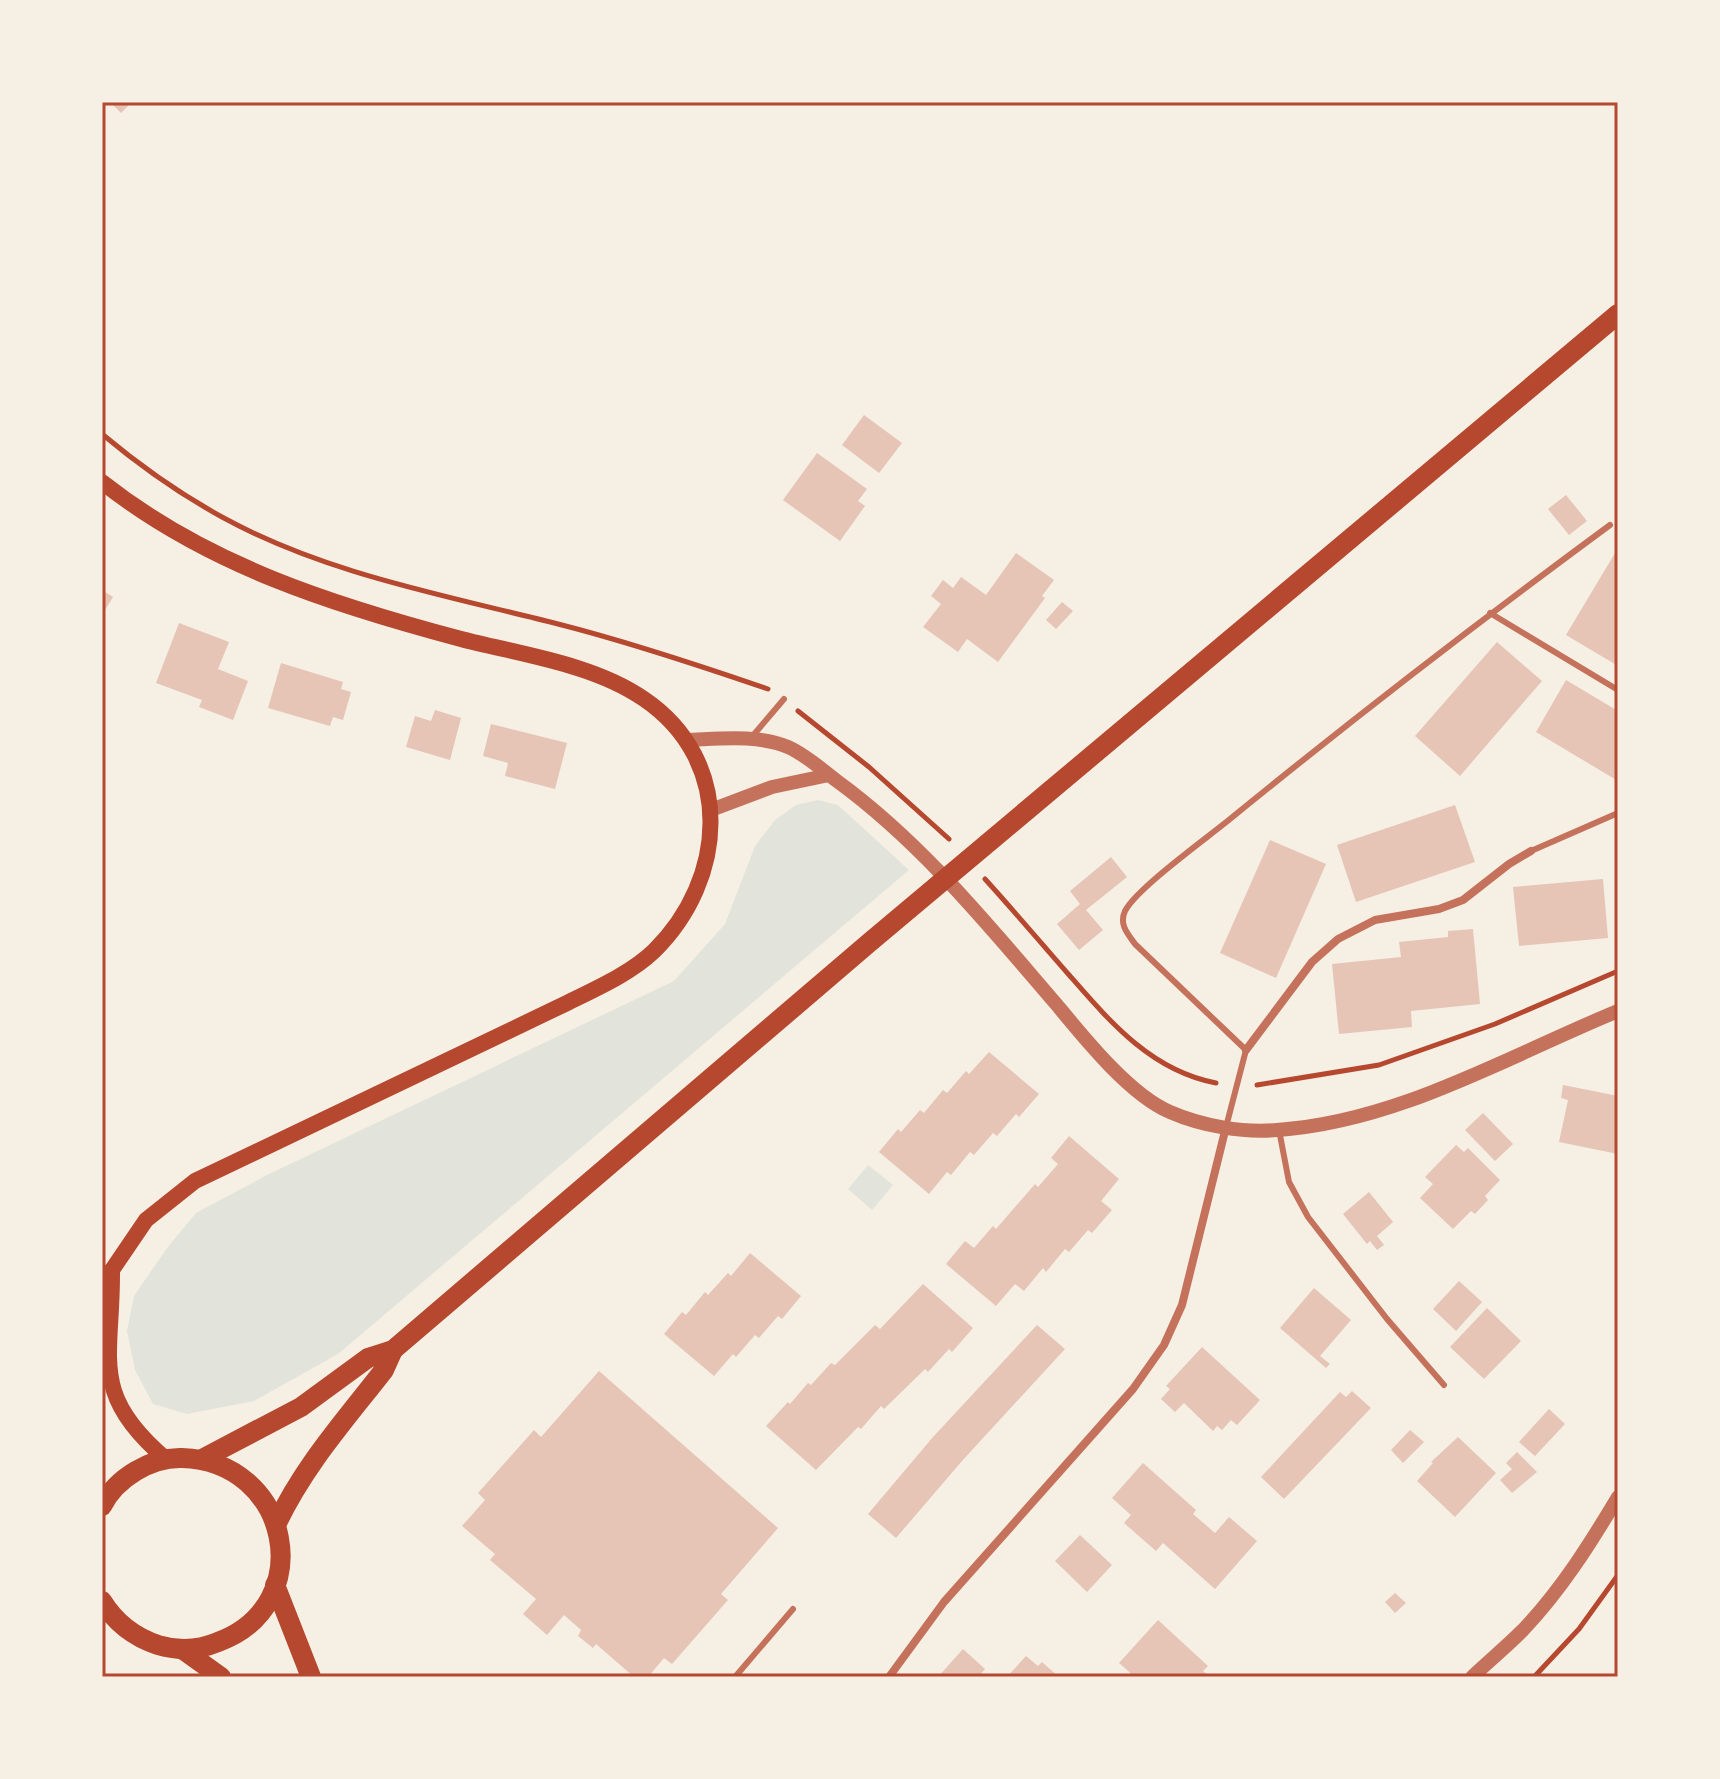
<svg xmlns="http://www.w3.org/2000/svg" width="1720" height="1779" font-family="Cabin,sans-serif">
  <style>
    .green { fill: #e2e4dc }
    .building { fill: #e6c5b7 }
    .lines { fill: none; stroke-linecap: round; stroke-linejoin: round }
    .path { stroke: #b5482f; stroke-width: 5 }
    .service { stroke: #c5725c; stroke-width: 6 }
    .minor { stroke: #c5725c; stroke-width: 8 }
    .tertiary { stroke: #c5725c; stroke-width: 14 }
    .secondary { stroke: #b5482f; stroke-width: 16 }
    .primary { stroke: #b5482f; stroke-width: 20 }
    .neatline { fill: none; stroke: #b5482f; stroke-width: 3 }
  </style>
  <rect width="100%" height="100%" fill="#f6efe4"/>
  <g class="green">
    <polygon points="818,800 838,805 909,870 338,1354 254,1401 187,1414 153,1404 135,1370 127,1331 134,1296 167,1248 196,1213 269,1174 674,981 725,924 755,846 775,820 796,805"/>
    <polygon points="868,1165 893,1185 872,1210 848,1189"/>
  </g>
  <g class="building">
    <polygon points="110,102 132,102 121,113"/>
    <polygon points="864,415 902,443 879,473 842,445"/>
    <polygon points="817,453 867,489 858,501 865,506 840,541 783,500"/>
    <polygon points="1566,495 1587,521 1569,535 1548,509"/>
    <polygon points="1618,548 1618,666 1566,635"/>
    <polygon points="1016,553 1054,580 1042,596 1045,598 998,662 967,639 958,652 923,627 941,604 931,596 943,580 953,588 961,577 986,595"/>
    <polygon points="102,590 113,597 102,615"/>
    <polygon points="1062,602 1073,611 1056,629 1046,620"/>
    <polygon points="179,623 229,642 218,669 248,681 233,720 199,707 202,700 156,683"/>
    <polygon points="1497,642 1542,681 1460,776 1415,736"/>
    <polygon points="281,663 343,682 341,689 351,692 343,720 333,717 330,726 268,708"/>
    <polygon points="1566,680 1618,711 1618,781 1536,732"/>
    <polygon points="435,710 461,718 450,760 406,747 415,716 431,721"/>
    <polygon points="491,724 567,743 555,789 505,776 508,763 483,756"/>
    <polygon points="1455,805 1475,862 1356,902 1337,845"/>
    <polygon points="1270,840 1326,864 1276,978 1220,953"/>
    <polygon points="1111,857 1127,877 1086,910 1103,930 1079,950 1057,924 1080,904 1070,891"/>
    <polygon points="1603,879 1608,938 1519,946 1513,887"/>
    <polygon points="1473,929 1480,1004 1411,1011 1412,1027 1339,1034 1332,964 1401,957 1399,942 1448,937 1448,931"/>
    <polygon points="989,1052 1039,1094 1019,1117 1016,1114 997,1136 993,1133 974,1155 970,1152 951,1175 947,1172 929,1194 879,1152 898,1129 901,1132 920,1110 924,1113 943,1090 947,1093 966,1071 969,1074"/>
    <polygon points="1563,1085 1618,1096 1618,1154 1559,1142 1568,1100 1561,1098"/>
    <polygon points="1483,1113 1513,1144 1495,1161 1465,1130"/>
    <polygon points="1069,1136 1119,1179 1101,1201 1112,1210 1092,1233 1088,1230 1069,1252 1065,1249 1046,1272 1043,1268 1024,1291 1015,1284 996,1306 946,1264 965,1241 974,1248 993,1226 996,1229 1035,1184 1038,1187 1058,1164 1051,1158"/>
    <polygon points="1456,1145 1464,1152 1468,1148 1500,1180 1485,1196 1488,1200 1475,1214 1471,1211 1453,1229 1420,1198 1433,1184 1425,1177"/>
    <polygon points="1369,1192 1393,1222 1377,1236 1384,1245 1377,1250 1370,1241 1367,1244 1343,1214"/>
    <polygon points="750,1253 801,1296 782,1319 778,1316 759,1338 755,1335 736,1357 733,1354 714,1376 664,1334 682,1312 686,1315 705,1292 708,1295 728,1273 731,1276"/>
    <polygon points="1459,1281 1482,1302 1456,1331 1433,1309"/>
    <polygon points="923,1284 973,1328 952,1352 949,1349 928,1372 925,1369 884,1409 881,1406 861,1429 858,1427 816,1470 766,1426 788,1402 790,1404 808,1383 811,1385 831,1363 835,1365 875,1325 880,1329"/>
    <polygon points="1314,1288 1351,1320 1320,1356 1330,1364 1326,1368 1280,1328"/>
    <polygon points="1487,1308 1521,1341 1484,1379 1450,1347"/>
    <polygon points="1037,1325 1065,1349 962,1461 896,1538 868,1514 933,1437"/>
    <polygon points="1202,1347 1260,1400 1237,1425 1231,1420 1222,1430 1217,1426 1213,1431 1184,1403 1175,1412 1161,1399 1170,1389 1166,1386"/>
    <polygon points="599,1371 778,1528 721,1594 728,1600 672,1664 664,1658 648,1677 634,1677 596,1644 593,1648 578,1636 581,1630 564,1615 547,1635 523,1614 536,1599 490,1560 495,1554 462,1526 485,1500 478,1493 534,1430 541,1437"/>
    <polygon points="1352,1391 1371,1408 1284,1499 1261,1477 1340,1392 1346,1397"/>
    <polygon points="1549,1409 1565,1424 1535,1456 1519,1442"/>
    <polygon points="1410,1430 1424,1442 1403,1463 1391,1450"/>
    <polygon points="1458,1437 1496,1473 1455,1517 1417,1481 1433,1463 1431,1462"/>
    <polygon points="1517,1452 1537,1472 1512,1493 1500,1480 1512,1469 1506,1463"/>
    <polygon points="1143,1463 1196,1510 1193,1514 1215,1533 1229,1517 1257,1541 1215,1589 1163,1543 1156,1551 1124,1523 1131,1515 1112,1498"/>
    <polygon points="1080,1535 1112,1565 1087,1592 1055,1561"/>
    <polygon points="1395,1593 1406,1603 1395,1613 1385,1602"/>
    <polygon points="1158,1620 1208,1666 1203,1671 1210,1677 1135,1677 1119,1663"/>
    <polygon points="963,1649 985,1669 978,1677 938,1677"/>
    <polygon points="1026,1656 1038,1666 1042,1662 1059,1677 1007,1677"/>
  </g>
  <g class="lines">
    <g class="path">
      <path d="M 102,434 C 139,465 180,494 222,517 C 326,574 445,595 558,624 C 629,642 698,665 768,689"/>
      <polyline points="798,711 869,767 949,839"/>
      <path d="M 985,879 C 1014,911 1042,944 1070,976 C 1111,1023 1152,1071 1216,1083"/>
      <polyline points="1257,1085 1379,1065 1495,1024 1618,971"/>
      <polyline points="1534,1677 1579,1629 1618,1575"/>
    </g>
    <g class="service">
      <polyline points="1490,613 1618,690"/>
      <polyline points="750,739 784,699"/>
      <polyline points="1531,851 1618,813"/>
      <path d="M 1226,1127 L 1246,1050 L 1135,944 C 1127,933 1119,924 1125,911 C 1137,888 1207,838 1230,819 C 1354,718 1481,620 1610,525"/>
      <polyline points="1279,1130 1289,1182 1308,1217 1387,1319 1444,1385"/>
      <polyline points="735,1677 793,1609"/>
    </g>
    <g class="minor">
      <polyline points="1246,1050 1312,962 1338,939 1375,920 1439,909 1463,900 1509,864 1531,851"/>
      <polyline points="889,1677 944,1602 1133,1389 1164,1345 1182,1305 1226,1127"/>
    </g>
    <g class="tertiary">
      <path d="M 686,740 C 718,739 757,734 788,747 C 806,755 821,769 837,781 C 922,843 989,926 1057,1005 C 1085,1039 1130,1095 1170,1112 C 1202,1126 1243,1133 1277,1130 C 1398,1122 1508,1056 1618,1011"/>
      <polyline points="711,810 772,787 829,775"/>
      <path d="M 1472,1677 C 1489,1661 1507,1646 1523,1630 C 1561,1590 1590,1544 1618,1497"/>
    </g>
    <g class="secondary">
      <path d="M 102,482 C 207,565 333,605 461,639 C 519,654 594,664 644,699 C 735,761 727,879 654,951 C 630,974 595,989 565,1004 L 195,1181 L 146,1220 L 112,1270 L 102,1279"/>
      <path d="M 112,1270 C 113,1358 88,1393 166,1459"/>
    </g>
    <g class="primary">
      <polyline points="202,1459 301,1407 368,1358 393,1350 870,942 1618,314"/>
      <path d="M 102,1506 C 116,1478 151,1457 182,1458 C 291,1461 319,1605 218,1642 C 199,1650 178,1651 158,1645 C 134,1637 115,1622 102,1601"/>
      <path d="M 276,1525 C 303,1467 345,1420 384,1370 L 393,1350"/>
      <polyline points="275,1585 311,1677"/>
      <polyline points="182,1649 221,1677"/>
    </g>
  </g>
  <rect width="1720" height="1779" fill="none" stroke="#f6efe4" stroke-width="208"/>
  <rect x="104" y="104" width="1512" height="1571" class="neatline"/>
</svg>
